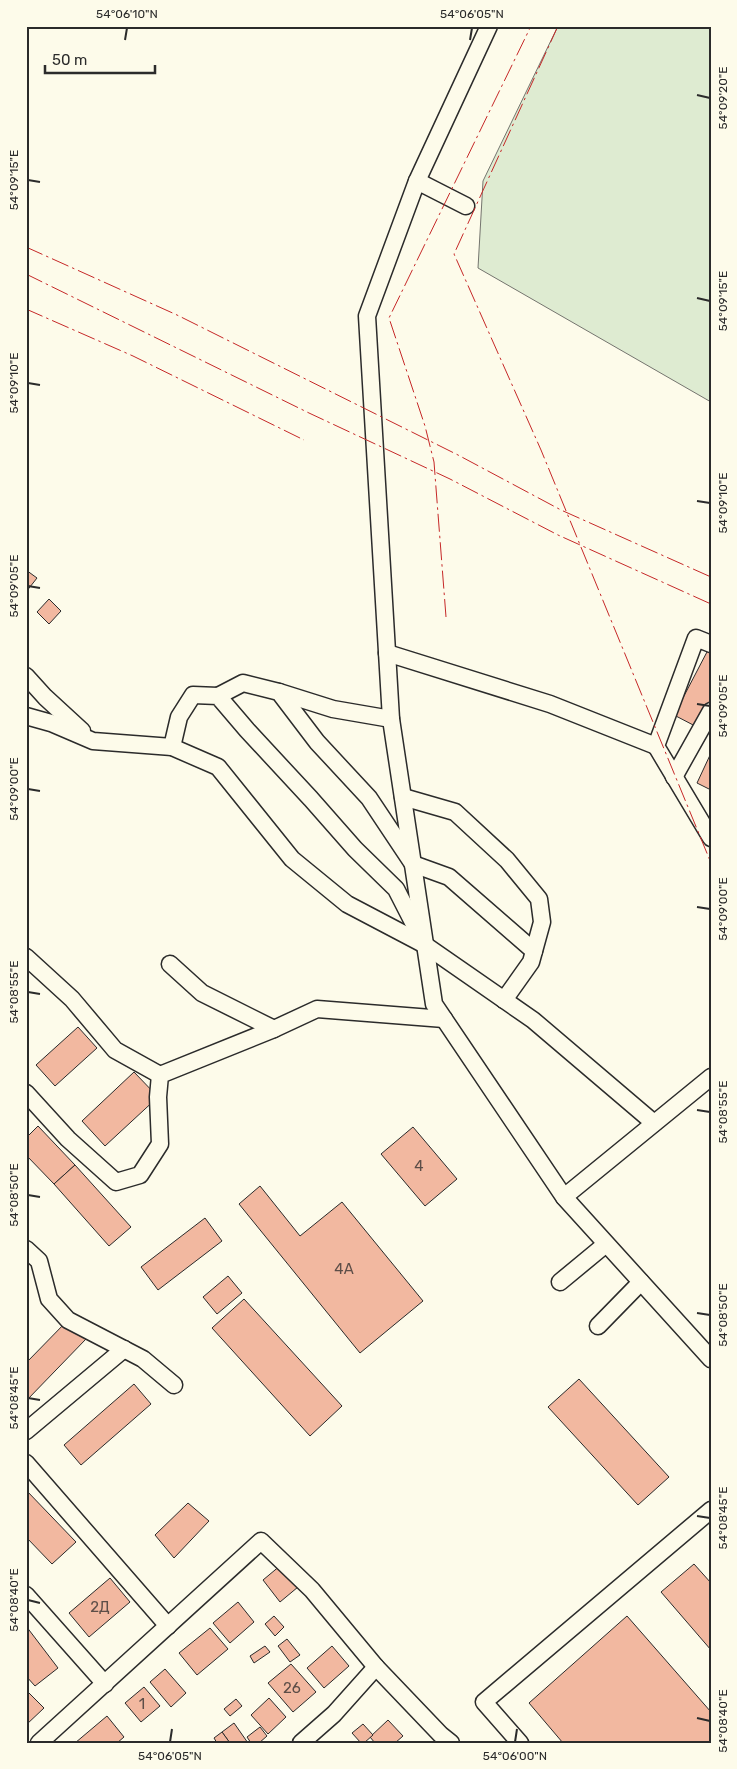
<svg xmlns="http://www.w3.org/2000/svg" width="737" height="1769" font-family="Rubik,sans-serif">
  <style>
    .green { fill: #deebd1; stroke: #74746e }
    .building { fill: #f2b8a0; stroke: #2b2b2b }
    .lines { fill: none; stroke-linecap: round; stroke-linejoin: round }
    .minor-casing { stroke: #2b2b2b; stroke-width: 19 }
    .minor { stroke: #fdfbea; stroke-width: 16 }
    .power { stroke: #c62828; stroke-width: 1; stroke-dasharray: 18 4 2.5 4; stroke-linecap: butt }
    .ticks { fill: none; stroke: #2b2b2b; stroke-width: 2 }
    .labels { text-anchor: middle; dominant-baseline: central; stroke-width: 4; stroke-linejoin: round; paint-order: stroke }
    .number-label { font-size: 15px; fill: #5d4e48 }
    .neatline { fill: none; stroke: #2b2b2b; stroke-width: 2 }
    .ticks-label { font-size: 12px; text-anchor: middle; fill: #2b2b2b }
  </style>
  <rect width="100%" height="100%" fill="#fdfbea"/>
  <polygon class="green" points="558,26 711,26 711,402 478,268 483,181"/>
  <g class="building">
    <polygon points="26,570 37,578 26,592"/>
    <polygon points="49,599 61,611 49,624 37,612"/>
    <polygon points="708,650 711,651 711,701 697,727 674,715"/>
    <polygon points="711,753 711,790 697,783"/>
    <polygon points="78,1027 97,1048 55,1086 36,1065"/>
    <polygon points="134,1072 158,1097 105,1146 82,1121"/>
    <polygon points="38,1126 75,1165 54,1184 26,1155 26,1138"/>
    <polygon points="413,1127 457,1179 425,1206 381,1154"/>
    <polygon points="75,1165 131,1227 109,1246 54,1184"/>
    <polygon points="260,1186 300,1236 342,1202 423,1301 360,1353 239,1204"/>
    <polygon points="205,1218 222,1241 158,1290 141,1267"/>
    <polygon points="228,1276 242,1293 217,1314 203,1297"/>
    <polygon points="244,1299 342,1406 310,1436 212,1328"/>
    <polygon points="68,1320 86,1339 26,1401 26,1363"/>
    <polygon points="579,1379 669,1477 638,1505 548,1407"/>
    <polygon points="134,1384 151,1404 81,1465 64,1445"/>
    <polygon points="26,1490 76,1542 52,1564 26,1537"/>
    <polygon points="188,1503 209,1521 174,1558 155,1535"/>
    <polygon points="694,1564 711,1583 711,1650 661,1592"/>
    <polygon points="281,1565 298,1587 280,1602 263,1580"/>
    <polygon points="110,1578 130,1602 89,1637 69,1613"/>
    <polygon points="238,1602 254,1622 230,1643 213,1623"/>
    <polygon points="274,1616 284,1627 275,1636 265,1624"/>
    <polygon points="627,1616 711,1712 711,1743 563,1743 529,1703"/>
    <polygon points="26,1626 58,1668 35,1686 26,1676"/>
    <polygon points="210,1628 228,1649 197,1675 179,1653"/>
    <polygon points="287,1639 300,1655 290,1662 278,1646"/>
    <polygon points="265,1646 270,1652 254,1663 250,1656"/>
    <polygon points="332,1646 349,1666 324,1688 307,1668"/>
    <polygon points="291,1664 316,1692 293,1712 268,1683"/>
    <polygon points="165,1669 186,1693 171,1707 150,1682"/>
    <polygon points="144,1687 160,1706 141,1722 125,1703"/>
    <polygon points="26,1690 44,1708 26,1725"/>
    <polygon points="269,1698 286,1717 268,1734 251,1715"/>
    <polygon points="236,1699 242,1706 230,1716 224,1709"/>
    <polygon points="107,1716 124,1737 117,1743 75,1743"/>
    <polygon points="388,1720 403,1736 395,1743 375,1743 370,1737"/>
    <polygon points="234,1723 248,1743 230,1743 222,1732"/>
    <polygon points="363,1724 373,1735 364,1743 361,1743 352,1733"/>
    <polygon points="260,1727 267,1736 259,1743 251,1743 247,1737"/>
    <polygon points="222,1732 230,1743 217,1743 214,1738"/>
  </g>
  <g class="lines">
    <g class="minor-casing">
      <g id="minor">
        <polyline points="417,181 489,26"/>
        <polyline points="466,206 417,181 367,316 391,719 434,1004 564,1197 711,1359"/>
        <polyline points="711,644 696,638 656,746 711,838"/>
        <polyline points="387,653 550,704 656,746"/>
        <polyline points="26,676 45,697 82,731"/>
        <polyline points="279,692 333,709 391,719"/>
        <polyline points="218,696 243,683 279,692 317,742 369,798 413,864 449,877 534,951"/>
        <polyline points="26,716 51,723 93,741 172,747 218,767 292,859 347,904 425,945 533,1020 654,1123"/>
        <polyline points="172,747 179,717 193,695 218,696 247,730 311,799 355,849 396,889 418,932"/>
        <polyline points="674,777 711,711"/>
        <polyline points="403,797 455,812 507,860 539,899 542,922 531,962 504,1000"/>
        <polyline points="26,957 72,999 115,1050 160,1075"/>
        <polyline points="170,964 202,993 274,1029"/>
        <polyline points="26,1093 68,1139 116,1182 140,1175 160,1144 158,1097 160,1075 274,1029 317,1009 444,1019"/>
        <polyline points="564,1197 711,1077"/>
        <polyline points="26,1249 39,1261 49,1299 68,1320 143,1359 174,1385"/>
        <polyline points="560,1282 606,1244"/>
        <polyline points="598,1326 641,1282"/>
        <polyline points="26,1431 124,1349"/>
        <polyline points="26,1463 168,1626"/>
        <polyline points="26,1595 105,1684"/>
        <polyline points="39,1743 261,1541 312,1590 376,1667 441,1735 451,1743"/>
        <polyline points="301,1743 334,1714 376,1667"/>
        <polyline points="520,1743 484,1702 711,1510"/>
      </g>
    </g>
    <use href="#minor" class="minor"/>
    <g class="power">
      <polyline points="558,26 454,254 541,450 711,863"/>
      <polyline points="26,247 177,315 458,455 561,510 711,577"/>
      <polyline points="26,274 309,413 450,479 558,535 711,604"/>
      <polyline points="26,309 133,356 304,440"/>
      <polyline points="446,617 434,462 425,426 389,318 531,26"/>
    </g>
  </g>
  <path class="ticks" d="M 125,40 L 127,28M 470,40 L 472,28M 697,95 L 710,98M 28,180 L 40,182M 697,298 L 710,301M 28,383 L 40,385M 697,501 L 710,503M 28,586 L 40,588M 697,704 L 710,706M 28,789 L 40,791M 697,907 L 710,909M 28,992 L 40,994M 697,1110 L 710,1112M 28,1195 L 40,1197M 697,1313 L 710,1315M 28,1398 L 40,1400M 697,1516 L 710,1518M 28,1600 L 40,1603M 697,1718 L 710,1721M 170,1742 L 172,1729M 515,1742 L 517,1729"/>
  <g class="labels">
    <g class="number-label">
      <text x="419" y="1166">4</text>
      <text x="344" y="1269">4А</text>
      <text x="100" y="1607">2Д</text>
      <text x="292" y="1688">26</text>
      <text x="142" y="1704">1</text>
    </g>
  </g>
  <rect width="737" height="1769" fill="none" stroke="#fdfbea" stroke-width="55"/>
  <path d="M45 65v8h110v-8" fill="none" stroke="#2b2b2b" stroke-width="2.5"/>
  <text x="52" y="65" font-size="15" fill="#2b2b2b" stroke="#fdfbea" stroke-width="4" paint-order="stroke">50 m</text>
  <rect x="28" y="28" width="682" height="1714" class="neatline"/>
  <g class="ticks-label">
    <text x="127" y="18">54°06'10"N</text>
    <text x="472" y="18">54°06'05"N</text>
    <text transform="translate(723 98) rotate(-90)" y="4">54°09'20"E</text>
    <text transform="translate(14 180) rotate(-90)" y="4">54°09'15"E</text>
    <text transform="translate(723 301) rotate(-90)" y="4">54°09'15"E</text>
    <text transform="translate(14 383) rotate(-90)" y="4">54°09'10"E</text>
    <text transform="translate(723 503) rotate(-90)" y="4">54°09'10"E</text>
    <text transform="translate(14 586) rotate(-90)" y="4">54°09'05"E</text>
    <text transform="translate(723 706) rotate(-90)" y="4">54°09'05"E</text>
    <text transform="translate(14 789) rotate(-90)" y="4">54°09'00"E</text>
    <text transform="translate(723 909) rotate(-90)" y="4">54°09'00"E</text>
    <text transform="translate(14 992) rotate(-90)" y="4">54°08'55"E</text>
    <text transform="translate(723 1112) rotate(-90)" y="4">54°08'55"E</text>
    <text transform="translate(14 1195) rotate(-90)" y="4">54°08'50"E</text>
    <text transform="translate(723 1315) rotate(-90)" y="4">54°08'50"E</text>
    <text transform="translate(14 1398) rotate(-90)" y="4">54°08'45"E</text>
    <text transform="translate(723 1518) rotate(-90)" y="4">54°08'45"E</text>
    <text transform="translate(14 1600) rotate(-90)" y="4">54°08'40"E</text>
    <text transform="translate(723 1721) rotate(-90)" y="4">54°08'40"E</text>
    <text x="170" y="1760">54°06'05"N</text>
    <text x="515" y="1760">54°06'00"N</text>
  </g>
</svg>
